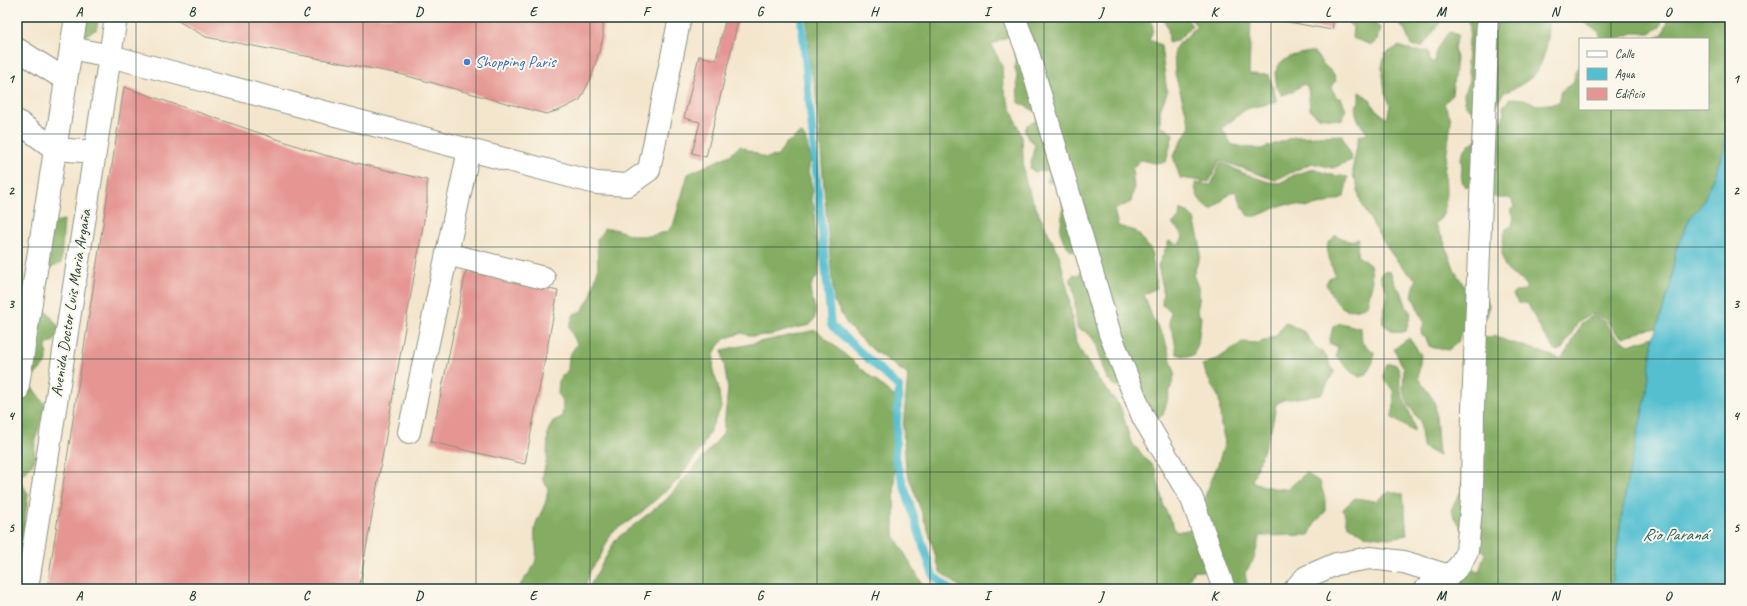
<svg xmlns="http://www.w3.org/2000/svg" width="1747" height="606" font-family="Caveat,sans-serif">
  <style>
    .forest { fill: #84ad64; stroke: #52754c }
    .water { fill: #54bfd0; stroke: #3a7e82 }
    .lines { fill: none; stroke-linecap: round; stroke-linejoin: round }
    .stream { stroke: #54bfd0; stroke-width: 8 }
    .building { fill: #e59592 }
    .minor-casing { stroke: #8a9280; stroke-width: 24 }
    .minor { stroke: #fff; stroke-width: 22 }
    .grid { fill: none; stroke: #1f3d34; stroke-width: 1; stroke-opacity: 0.55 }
    .shop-dot { fill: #3f7fe0; stroke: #fbf7ec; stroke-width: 1.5 }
    .labels { text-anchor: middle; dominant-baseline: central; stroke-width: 4; stroke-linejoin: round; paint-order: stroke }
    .shop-label { font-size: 16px; fill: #366cbe; stroke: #fbf7ec; text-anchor: start }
    .street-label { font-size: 16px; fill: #1f3d34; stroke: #fbf7ec }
    .water-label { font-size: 17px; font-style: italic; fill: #2c5e5b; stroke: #fbf7ec }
    .neatline { fill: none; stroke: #1f3d34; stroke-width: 1.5 }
    .grid-label { font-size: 13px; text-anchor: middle; font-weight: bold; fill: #1f3d34 }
  </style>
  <rect width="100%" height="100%" fill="#fbf7ec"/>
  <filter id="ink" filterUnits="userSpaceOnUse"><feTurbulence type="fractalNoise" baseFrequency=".025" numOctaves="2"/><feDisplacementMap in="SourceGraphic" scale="8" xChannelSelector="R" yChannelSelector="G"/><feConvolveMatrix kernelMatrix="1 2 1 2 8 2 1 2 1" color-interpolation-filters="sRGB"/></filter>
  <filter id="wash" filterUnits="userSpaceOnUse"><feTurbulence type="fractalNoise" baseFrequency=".012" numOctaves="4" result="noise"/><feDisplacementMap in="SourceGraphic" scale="16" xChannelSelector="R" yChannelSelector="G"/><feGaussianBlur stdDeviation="0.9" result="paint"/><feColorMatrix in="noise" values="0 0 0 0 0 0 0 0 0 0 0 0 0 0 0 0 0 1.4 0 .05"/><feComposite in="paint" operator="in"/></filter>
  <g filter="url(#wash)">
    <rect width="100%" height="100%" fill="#f4e6cd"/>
    <g class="forest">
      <polygon points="68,17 98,17 97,29 79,39"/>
      <path d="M 809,17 L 1020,17 L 1013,34 L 991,45 L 1002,65 L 1003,88 L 1022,137 L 1024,175 L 1031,197 L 1059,255 L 1068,291 L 1076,343 L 1097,378 L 1120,406 L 1131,442 L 1155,469 L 1164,507 L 1176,532 L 1192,529 L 1218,464 L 1225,442 L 1221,426 L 1219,398 L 1210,382 L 1202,365 L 1216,360 L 1242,342 L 1258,343 L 1276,336 L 1285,322 L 1304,332 L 1314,345 L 1326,356 L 1334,372 L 1321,395 L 1283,400 L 1276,404 C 1273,431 1261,455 1252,481 C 1264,487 1275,489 1288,489 L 1306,473 L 1320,482 L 1325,499 L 1325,512 L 1315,523 L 1309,535 L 1260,536 L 1254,559 L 1245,573 L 1248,589 L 1226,589 L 1209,572 L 1194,570 L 1184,588 L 1185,589 L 963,589 L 940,572 L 928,530 L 906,469 L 903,427 L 908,375 L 873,350 L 848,326 L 834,301 L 815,84 L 810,68 L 807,22 Z"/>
      <path d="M 1023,17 L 1152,17 L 1153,30 L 1149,40 L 1161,45 L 1167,93 L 1160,110 L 1160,125 L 1173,134 L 1166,162 L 1154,163 L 1141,160 L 1132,168 L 1134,187 L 1131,202 L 1114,210 L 1118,226 L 1136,231 L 1151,250 L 1157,288 L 1144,294 L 1152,317 L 1164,337 L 1175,373 L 1163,415 L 1149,424 C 1139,412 1130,398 1119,388 C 1116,385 1111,384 1109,381 C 1096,362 1104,336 1077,328 L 1074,292 L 1070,278 L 1073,275 L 1079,275 L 1082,266 L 1076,250 L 1071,251 L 1064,242 L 1060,231 L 1063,210 L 1061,184 L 1047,182 L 1049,170 L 1035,172 L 1030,168 L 1035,143 L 1028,139 L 1025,131 L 1027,125 L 1036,121 L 1038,113 L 1018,102 L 1017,76 L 1015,68 L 1016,34 Z"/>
      <polygon points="1162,17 1186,17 1192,26 1178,40 1169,43 1168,28"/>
      <polygon points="1189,17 1251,17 1249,74 1269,75 1277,102 1246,109 1222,128 1232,145 1261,149 1294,137 1342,135 1352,160 1333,168 1312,163 1275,180 1220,160 1209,182 1180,178 1173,156 1190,126 1175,74 1174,49 1197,26"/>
      <polygon points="1348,17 1371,17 1370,19 1380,28 1377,40 1372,45 1352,38 1353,27 1348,23"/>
      <polygon points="1391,17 1443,17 1439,24 1422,47 1411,46 1405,30"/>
      <path d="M 1468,17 L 1548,17 C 1552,30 1544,66 1533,76 C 1524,84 1514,89 1503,93 L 1496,106 L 1492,121 L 1474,112 L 1465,105 L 1464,94 L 1469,80 L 1467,62 L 1470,29 Z"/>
      <polygon points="1575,17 1666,17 1662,21 1660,27 1650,33 1633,33 1617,39 1601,39 1599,32"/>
      <path d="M 1730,17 L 1730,80 L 1727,97 L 1724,150 L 1708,190 L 1702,204 L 1691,216 L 1676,249 L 1670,288 L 1657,328 L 1646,330 L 1623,337 L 1618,335 L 1605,319 L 1591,314 L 1579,321 L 1562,349 L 1556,351 L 1543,334 L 1529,306 L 1527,303 L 1518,303 L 1513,295 L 1515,291 L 1526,290 L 1526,284 C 1521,279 1513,276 1508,271 C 1499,262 1502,239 1506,229 L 1512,226 L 1514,217 L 1511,211 L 1514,207 L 1512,200 L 1508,198 L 1497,198 L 1477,188 L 1464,186 C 1461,179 1461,176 1462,168 C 1462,165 1461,162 1461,158 C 1463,144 1485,134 1498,131 L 1504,114 L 1503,107 L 1510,98 L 1524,99 L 1537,105 L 1560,103 L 1560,92 L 1574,82 L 1575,71 L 1580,65 L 1580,109 L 1708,109 L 1708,39 L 1651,39 L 1663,34 L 1669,18 Z"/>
      <path d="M 1450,32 L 1458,35 L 1454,47 L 1456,59 L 1452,95 L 1444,104 L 1450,116 L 1451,122 L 1444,173 C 1447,181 1447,211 1441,218 C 1440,220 1436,222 1434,223 L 1443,239 L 1455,271 L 1464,286 L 1474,296 L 1486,297 L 1489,305 L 1487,316 L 1467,331 L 1461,332 L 1458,342 L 1448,350 L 1434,348 L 1429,346 L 1426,338 L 1421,334 L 1424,322 L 1412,296 L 1416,279 C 1393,263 1374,227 1361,202 C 1357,193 1359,184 1353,176 L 1353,166 L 1359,136 L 1368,134 C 1360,125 1356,118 1355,107 L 1359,102 L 1359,92 L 1369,98 L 1374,108 L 1387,119 L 1390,105 L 1385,93 L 1382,67 L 1385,54 L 1399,46 L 1413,51 L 1428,51 L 1430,61 L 1435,63 C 1435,50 1441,41 1450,32 Z"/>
      <polygon points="1309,52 1314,52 1324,65 1334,74 1336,81 1332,85 1333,91 1337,98 1341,98 1346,109 1342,120 1317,117 1310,109 1308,88 1304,84 1291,92 1282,95 1277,88 1275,73 1280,63 1291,56"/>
      <path d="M 801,133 L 805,138 L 811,159 L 808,170 L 813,191 L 811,198 L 814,206 L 816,240 L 820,248 L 818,276 L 812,283 L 810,291 L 815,308 L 815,318 L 810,325 L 795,328 L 772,335 L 751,336 L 742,333 L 726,338 L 718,346 L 714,354 L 713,371 L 718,385 L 721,408 L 702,447 L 678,480 L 637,516 L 612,532 L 600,557 L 590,571 L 587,581 L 583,589 L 519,589 C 522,579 532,572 535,563 C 539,551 533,540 535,529 C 536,520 541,514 544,506 C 547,501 547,494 548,488 L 542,479 L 547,458 L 548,431 L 553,421 L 562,417 L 563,402 L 558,394 L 559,379 L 568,370 L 569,356 L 577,344 L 569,327 L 574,314 L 582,311 L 591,296 L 598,269 L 597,240 L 604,229 L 614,229 L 636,236 L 650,236 L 666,232 L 673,226 L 688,174 L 730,155 L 740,146 L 765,158 L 778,156 L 785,144 Z"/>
      <path d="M 1221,162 L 1243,173 L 1268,182 L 1280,183 L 1294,175 L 1313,169 L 1332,175 L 1348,177 L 1344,197 L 1324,204 L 1308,207 L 1285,204 L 1257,216 L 1248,216 C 1242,208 1240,200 1235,191 L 1229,194 L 1212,210 C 1201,204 1195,196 1195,183 L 1211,185 Z"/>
      <path d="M 1180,209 L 1189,213 L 1194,219 L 1200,243 L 1200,257 L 1193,275 C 1200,290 1201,295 1197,311 L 1201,317 L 1198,344 L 1193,356 L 1183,356 L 1177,354 L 1174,337 L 1169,323 L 1171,311 L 1162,305 L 1163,288 L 1158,266 L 1169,241 L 1178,245 L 1183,238 L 1178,229 L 1172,224 L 1179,218 Z"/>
      <polygon points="64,220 61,263 48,269 40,264 48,223"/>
      <path d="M 1336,235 L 1348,241 L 1358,239 L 1357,255 L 1371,266 L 1372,284 L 1367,306 C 1342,316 1337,305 1326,284 L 1329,278 L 1335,275 L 1327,253 L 1328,243 Z"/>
      <path d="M 1384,271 L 1390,272 L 1396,287 L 1401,291 L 1407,308 L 1411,313 L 1406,331 C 1397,335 1391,330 1383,324 C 1381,312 1389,301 1387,292 C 1385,283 1380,283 1381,274 Z"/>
      <polygon points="46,311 59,327 54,341 46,345 47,362 35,375 24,371 33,320"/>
      <polygon points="1592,316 1604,321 1615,336 1629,345 1653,337 1647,392 1627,482 1611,589 1426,589 1456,565 1479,572 1485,553 1462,530 1451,510 1461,491 1465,473 1475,371 1460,365 1465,348 1471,339 1494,336 1512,343 1521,345 1561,359 1570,346 1582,323"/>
      <polygon points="1340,323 1361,328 1362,343 1374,352 1373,362 1366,375 1360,377 1351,372 1336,356 1338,347 1329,343 1333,327"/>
      <polygon points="816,330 895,397 894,535 925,589 588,589 616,539 666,500 723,434 728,389 722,350"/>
      <polygon points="1409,338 1421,355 1418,378 1435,402 1439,456 1423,447 1420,421 1409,406 1403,390 1404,369 1394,349"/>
      <path d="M 1387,364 L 1396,364 C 1402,372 1399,379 1400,388 C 1403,403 1415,417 1414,432 L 1391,417 C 1395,409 1394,399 1393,390 C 1383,381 1382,377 1387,364 Z"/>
      <polygon points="32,387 46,406 35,440 34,462 19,478 28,494 17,587 17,431 20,416 17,397"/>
      <polygon points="1389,492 1403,494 1407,535 1389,538 1364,535 1348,525 1343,509 1355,498 1376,501"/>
    </g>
    <polygon class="water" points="1730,80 1730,589 1611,589 1627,482 1647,392 1653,337 1657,328 1670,288 1676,249 1691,216 1702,204 1708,190 1724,150 1727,97"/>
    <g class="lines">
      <polyline class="stream" points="801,17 831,325 899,387 895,458 933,576 950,589"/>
    </g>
    <g id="blocks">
      <g class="building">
        <polygon points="171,17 603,17 603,38 592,76 580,100 560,110 546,114 400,74 206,37"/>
        <polygon points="726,17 739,17 706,157 692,153 700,122 684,118 699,56 716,60"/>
        <polygon points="1261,17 1334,17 1332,30"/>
        <polygon points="124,87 324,155 427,180 427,203 359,589 47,589"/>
        <polygon points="466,271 558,291 525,464 431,442"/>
      </g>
    </g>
  </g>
  <g filter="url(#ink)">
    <use href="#blocks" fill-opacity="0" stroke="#8a9280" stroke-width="1"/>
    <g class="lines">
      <g class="minor-casing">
        <g id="minor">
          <polyline points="1014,17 1028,53 1110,334 1143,417 1192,499 1224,589"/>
          <polyline points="71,48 110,56 596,183 628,185 649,170 680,17"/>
          <polyline points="17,49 66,80"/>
          <polyline points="17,121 55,149 95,152"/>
          <polyline points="447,254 544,278"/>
          <polyline points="17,391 76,17"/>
          <polyline points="409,432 469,150"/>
          <polyline points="27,589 116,17"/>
          <polyline points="1295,589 1306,577 1336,564 1370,558 1404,562 1449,576"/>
          <polyline points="1426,589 1449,576 1460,565 1467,551 1472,499 1473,409 1488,17"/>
        </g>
      </g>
      <use href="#minor" class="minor"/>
    </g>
  </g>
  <path class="grid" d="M 136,17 L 136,589M 249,17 L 249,589M 363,17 L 363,589M 476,17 L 476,589M 590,17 L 590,589M 703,17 L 703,589M 817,17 L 817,589M 930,17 L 930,589M 1044,17 L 1044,589M 1157,17 L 1157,589M 1271,17 L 1271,589M 1384,17 L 1384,589M 1498,17 L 1498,589M 1611,17 L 1611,39M 1611,109 L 1611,589M 17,134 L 1730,134M 17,247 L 1730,247M 17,359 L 1730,359M 17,472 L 1730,472"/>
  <circle class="shop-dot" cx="467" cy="62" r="4"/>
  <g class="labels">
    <g class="shop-label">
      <text x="475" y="62">Shopping Paris</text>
    </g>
    <g class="street-label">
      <text transform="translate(71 303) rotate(-81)">Avenida Doctor Luis Maria Argaña</text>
    </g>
    <g class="water-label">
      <text x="1675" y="534">Rio Paraná</text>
    </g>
  </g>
  <rect width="1747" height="606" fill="none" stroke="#fbf7ec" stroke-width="44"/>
  <rect x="1579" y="38" width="130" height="72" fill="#fbf7ec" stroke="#a3ada2"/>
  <rect x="1587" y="51" width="20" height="6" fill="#ffffff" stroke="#a3ada2"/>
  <text x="1615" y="58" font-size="12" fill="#1f3d34">Calle</text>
  <rect x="1587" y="68" width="20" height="12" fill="#54bfd0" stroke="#a3ada2"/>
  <text x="1615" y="78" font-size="12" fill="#1f3d34">Agua</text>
  <rect x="1587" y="88" width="20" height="12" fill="#e59592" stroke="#a3ada2"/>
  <text x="1615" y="98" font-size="12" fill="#1f3d34">Edificio</text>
  <rect x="22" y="22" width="1703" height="562" class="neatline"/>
  <g class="grid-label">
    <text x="79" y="16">A</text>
    <text x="192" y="16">B</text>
    <text x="306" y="16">C</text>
    <text x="419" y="16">D</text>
    <text x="533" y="16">E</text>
    <text x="646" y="16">F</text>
    <text x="760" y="16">G</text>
    <text x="874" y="16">H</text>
    <text x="987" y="16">I</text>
    <text x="1101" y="16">J</text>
    <text x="1214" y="16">K</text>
    <text x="1328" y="16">L</text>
    <text x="1441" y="16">M</text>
    <text x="1555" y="16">N</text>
    <text x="1668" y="16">O</text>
    <text x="11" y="83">1</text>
    <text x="1736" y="83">1</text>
    <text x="11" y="195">2</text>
    <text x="1736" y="195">2</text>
    <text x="11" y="308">3</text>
    <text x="1736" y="308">3</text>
    <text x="11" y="420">4</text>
    <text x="1736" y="420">4</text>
    <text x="11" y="532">5</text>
    <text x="1736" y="532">5</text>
    <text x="79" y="600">A</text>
    <text x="192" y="600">B</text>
    <text x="306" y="600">C</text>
    <text x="419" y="600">D</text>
    <text x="533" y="600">E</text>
    <text x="646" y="600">F</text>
    <text x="760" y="600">G</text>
    <text x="874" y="600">H</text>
    <text x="987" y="600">I</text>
    <text x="1101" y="600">J</text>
    <text x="1214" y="600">K</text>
    <text x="1328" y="600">L</text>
    <text x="1441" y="600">M</text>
    <text x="1555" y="600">N</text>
    <text x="1668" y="600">O</text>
  </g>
</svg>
